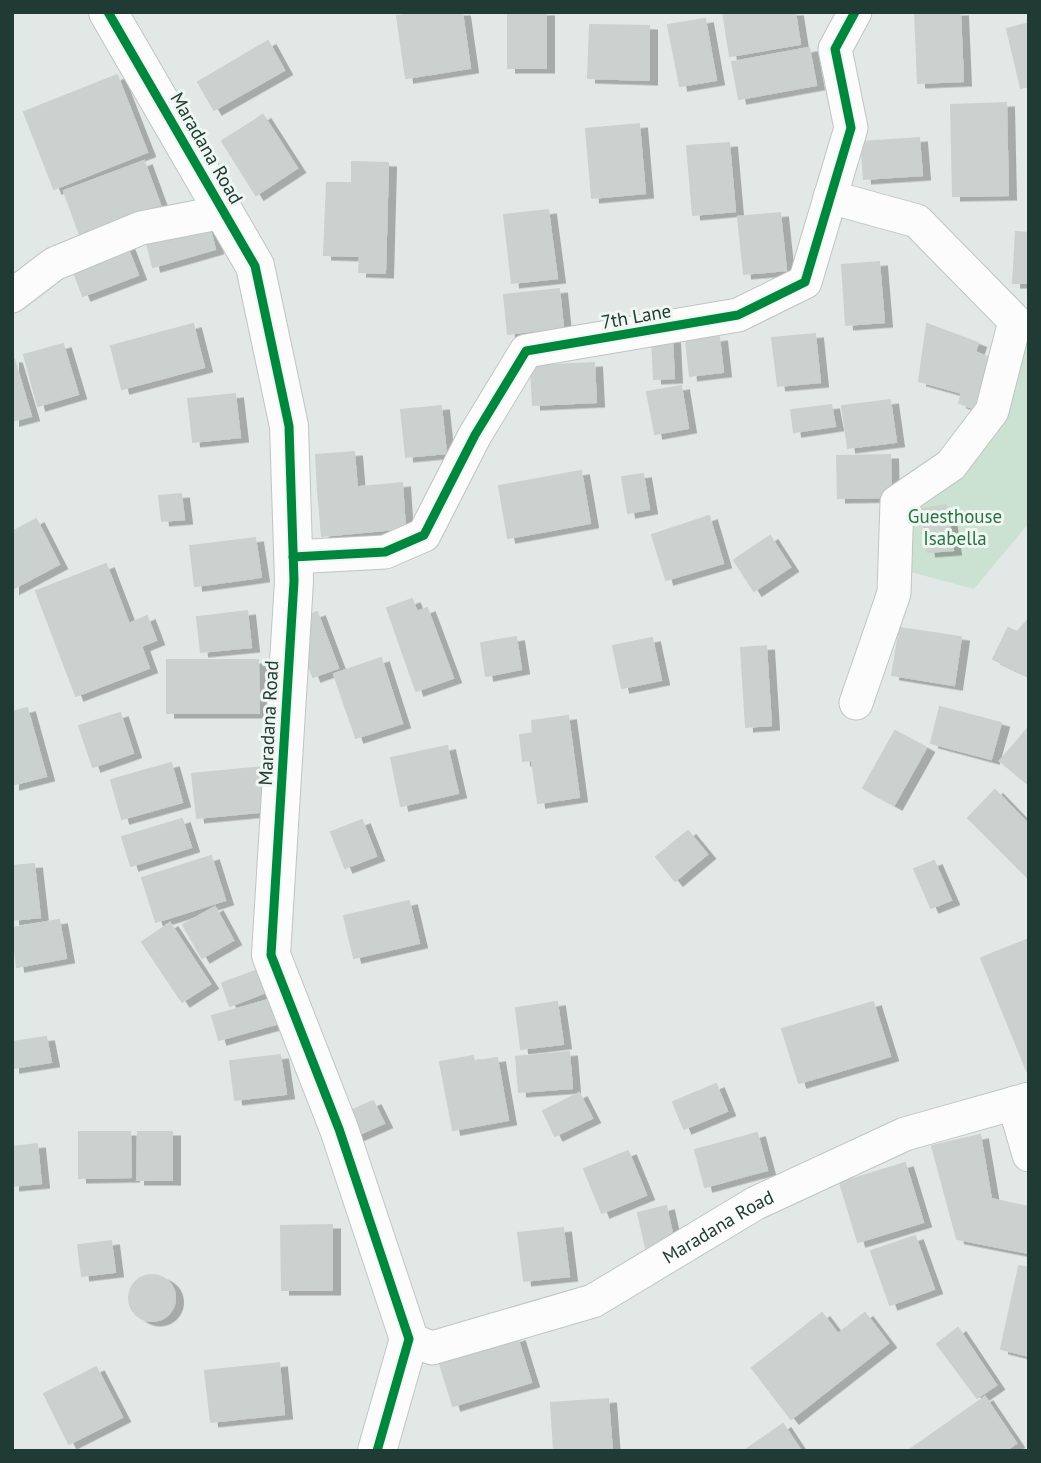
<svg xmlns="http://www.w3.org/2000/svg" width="1041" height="1463" font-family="'PT Sans',sans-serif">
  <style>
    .green { fill: #cbe1d1 }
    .building { fill: #cbd1ce; stroke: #cbd1ce; stroke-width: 2; filter: url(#shadow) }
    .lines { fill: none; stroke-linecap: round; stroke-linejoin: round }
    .street-casing { stroke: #bfc5c2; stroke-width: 35 }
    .secondary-casing { stroke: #bec6c2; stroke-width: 40 }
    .street { stroke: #fbfcfb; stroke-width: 33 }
    .secondary { stroke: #fbfcfb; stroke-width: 38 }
    .cycleway-casing { stroke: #f0f7f3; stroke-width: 13 }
    .cycleway { stroke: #00873e; stroke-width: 9 }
    .labels { text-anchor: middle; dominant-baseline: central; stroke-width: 6; stroke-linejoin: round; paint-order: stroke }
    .street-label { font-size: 19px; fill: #203b33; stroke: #f0f7f3 }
    .park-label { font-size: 19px; fill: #2a7244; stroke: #f0f7f3 }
  </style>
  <defs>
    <filter id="shadow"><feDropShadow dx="8" dy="4.5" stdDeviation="0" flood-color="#0004"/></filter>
  </defs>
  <rect width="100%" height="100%" fill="#e2e8e5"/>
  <polygon class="green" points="1029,321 1029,523 974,589 896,568 897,502 951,465"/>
  <g class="building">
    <polygon points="424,12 462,12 470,68 406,78 397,16"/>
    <rect x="508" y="12" width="38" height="56"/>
    <polygon points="723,12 795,12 800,44 730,56"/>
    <polygon points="915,12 960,12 963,81 918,83"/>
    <polygon points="705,19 716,80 680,86 668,25"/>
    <polygon points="1029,23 1029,86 1021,88 1007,29"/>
    <polygon points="590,25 649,26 649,80 588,78"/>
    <polygon points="268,41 284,70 214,110 198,82"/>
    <polygon points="809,48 816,85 739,99 732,62"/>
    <polygon points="117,75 147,152 54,189 24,112"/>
    <polygon points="1006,103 1008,195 953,196 951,105"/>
    <polygon points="263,115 297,168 256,195 222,141"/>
    <polygon points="639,124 645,193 592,198 586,129"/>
    <polygon points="919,138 922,175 864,179 861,142"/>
    <polygon points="729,143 735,211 693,215 687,146"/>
    <polygon points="144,161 160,205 80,235 64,191"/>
    <polygon points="352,162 388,163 385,273 359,272 360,256 324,255 327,183 352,183"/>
    <polygon points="548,210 557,278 512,283 504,215"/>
    <polygon points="780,213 786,270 744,274 738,217"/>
    <polygon points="208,222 215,249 153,267 146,240"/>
    <polygon points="1016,232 1029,233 1029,283 1013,283"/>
    <polygon points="126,244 138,275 83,296 71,265"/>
    <polygon points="879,262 884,322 846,325 842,265"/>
    <polygon points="559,289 563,327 508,334 504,295"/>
    <polygon points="193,324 204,367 122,389 111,346"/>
    <polygon points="927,324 978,343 975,352 994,360 975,409 959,403 962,393 919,381"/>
    <polygon points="815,334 820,382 778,386 772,338"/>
    <polygon points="719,337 723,372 690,376 686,341"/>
    <polygon points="652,339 672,339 674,378 654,379"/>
    <polygon points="63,344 78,394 38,406 24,355"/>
    <polygon points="12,359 14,359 31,416 12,421"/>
    <polygon points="594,363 596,402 533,405 531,366"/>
    <polygon points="681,386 688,428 655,434 647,392"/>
    <polygon points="235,394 240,437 193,442 188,399"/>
    <polygon points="890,400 896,442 848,448 842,406"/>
    <polygon points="831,405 835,426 794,432 791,410"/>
    <polygon points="441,406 446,453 406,457 401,410"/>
    <polygon points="354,452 357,489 318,491 316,455"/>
    <polygon points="890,455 891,497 838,498 837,456"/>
    <polygon points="581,471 590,523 508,538 499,486"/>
    <polygon points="643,474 649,509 628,513 622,477"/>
    <polygon points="402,483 405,528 322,536 318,491"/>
    <polygon points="181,494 184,519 162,521 159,496"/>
    <polygon points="946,505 953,550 928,552 922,509"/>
    <polygon points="709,516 723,563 666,580 652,535"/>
    <polygon points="36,519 59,564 12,589 12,532"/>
    <polygon points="770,536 790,567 754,591 734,560"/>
    <polygon points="255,538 261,577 195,586 190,546"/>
    <polygon points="106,564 129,624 147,616 156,640 141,646 149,668 76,696 36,591"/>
    <polygon points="412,599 417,612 427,608 453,678 416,691 387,608"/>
    <polygon points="247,611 251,647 201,652 197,617"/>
    <polygon points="317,612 338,668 313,677 292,622"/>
    <polygon points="1027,621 1029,622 1029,676 993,659 1008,628 1017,632"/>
    <polygon points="900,628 961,637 954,685 892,675"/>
    <polygon points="516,637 521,669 486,676 481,643"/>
    <polygon points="652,638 661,680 622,688 613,646"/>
    <polygon points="766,646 771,725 746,727 741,648"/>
    <polygon points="381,658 402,723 356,738 334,674"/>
    <polygon points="167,660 258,660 259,713 167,713"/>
    <polygon points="940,707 1001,723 991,759 931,743"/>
    <polygon points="27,708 46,776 12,785 12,712"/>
    <polygon points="120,713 133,753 93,767 79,726"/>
    <polygon points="568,716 579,797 538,803 532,760 523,761 520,735 533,733 532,721"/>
    <polygon points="1029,727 1029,785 1000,761"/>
    <polygon points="895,731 926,748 894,805 863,788"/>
    <polygon points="447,746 458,793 401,806 391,758"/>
    <polygon points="171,763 182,802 122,819 111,780"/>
    <polygon points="264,767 269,811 197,818 192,774"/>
    <polygon points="995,790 1029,825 1029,879 968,818"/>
    <polygon points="182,819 191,847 131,866 122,837"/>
    <polygon points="362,820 376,856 345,868 331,832"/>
    <polygon points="688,831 707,854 675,881 656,857"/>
    <polygon points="211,856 225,900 156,922 142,878"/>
    <polygon points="934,861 951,900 931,908 914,869"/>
    <polygon points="34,864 40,917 12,920 12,866"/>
    <polygon points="409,901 419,943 354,958 344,916"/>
    <polygon points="215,907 233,940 202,958 183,925"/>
    <polygon points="59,920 66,958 17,967 12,928"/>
    <polygon points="170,923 210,984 182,1002 142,942"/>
    <polygon points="1029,939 1029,1071 1027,1071 981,958"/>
    <polygon points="258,970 266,992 230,1006 222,983"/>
    <polygon points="279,997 286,1021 219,1040 212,1016"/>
    <polygon points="557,1002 563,1044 521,1049 516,1008"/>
    <polygon points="873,1002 890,1056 799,1083 782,1029"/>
    <polygon points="46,1037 51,1062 12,1068 12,1042"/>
    <polygon points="569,1052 572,1088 519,1092 516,1057"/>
    <polygon points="280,1055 286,1094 235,1100 230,1061"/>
    <polygon points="473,1056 474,1062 497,1058 508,1120 453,1130 440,1062"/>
    <polygon points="716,1084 727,1111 684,1129 673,1102"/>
    <polygon points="579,1093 592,1118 555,1136 543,1111"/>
    <polygon points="373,1101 384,1123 353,1137 343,1114"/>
    <polygon points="79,1132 130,1132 131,1177 79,1178"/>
    <polygon points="138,1132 172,1132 172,1180 137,1180"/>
    <polygon points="757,1133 767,1170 705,1187 695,1150"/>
    <polygon points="980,1135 991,1199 1029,1207 1029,1253 957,1239 932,1146"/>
    <polygon points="37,1144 41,1183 12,1186 12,1147"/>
    <polygon points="628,1151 646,1195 602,1213 584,1169"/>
    <polygon points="905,1163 923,1222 858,1242 840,1183"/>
    <polygon points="666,1206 674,1242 646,1248 638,1213"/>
    <polygon points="332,1225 332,1290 282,1290 281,1226"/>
    <polygon points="563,1228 569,1276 524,1281 518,1233"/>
    <polygon points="915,1236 934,1289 890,1305 871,1251"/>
    <polygon points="111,1241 115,1272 82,1276 78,1245"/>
    <polygon points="1019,1266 1029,1268 1029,1356 1001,1349"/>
    <circle cx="152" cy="1298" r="23"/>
    <polygon points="822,1313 838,1334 865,1313 888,1343 791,1419 752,1368"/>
    <polygon points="958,1328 996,1385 977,1398 937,1344"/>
    <polygon points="517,1337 531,1382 453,1406 439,1361"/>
    <polygon points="279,1363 284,1414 211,1422 205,1371"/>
    <polygon points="96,1367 122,1417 69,1444 44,1394"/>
    <polygon points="985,1397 1016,1443 1005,1451 908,1451"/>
    <polygon points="608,1399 612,1451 554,1451 551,1403"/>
    <polygon points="783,1424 801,1451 744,1451"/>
  </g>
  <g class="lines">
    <g class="street-casing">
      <g id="street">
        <polyline points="830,197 917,221 1015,321 992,411 951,465 897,502 894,593 856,703"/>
        <polyline points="12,296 54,264 141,228 223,212"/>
        <polyline points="293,557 385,552 424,535 475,435 526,351 738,315 805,282 851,128 835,49 855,12"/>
        <polyline points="1014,1103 1029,1155"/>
        <path id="s1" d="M 409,1339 L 432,1348 L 593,1301 L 756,1203 L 905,1134 L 1029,1099"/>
      </g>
    </g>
    <g class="secondary-casing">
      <polyline id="secondary" points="108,12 255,266 289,426 294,581 271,955 339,1129 409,1339 377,1451"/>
    </g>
    <use href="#street" class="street"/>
    <use href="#secondary" class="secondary"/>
    <g class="cycleway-casing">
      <g id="cycleway">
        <polyline points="108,12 255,266 289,426 294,581 271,955 339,1129 409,1339 377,1451"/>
        <polyline points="293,557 385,552 424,535 475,435 526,351 738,315 805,282 851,128 835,49 855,12"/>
      </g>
    </g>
    <use href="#cycleway" class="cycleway"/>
  </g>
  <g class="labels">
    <g class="street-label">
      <text transform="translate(207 148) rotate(60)">Maradana Road</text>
      <text transform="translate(636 316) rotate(-10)">7th Lane</text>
      <text transform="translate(268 723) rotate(-87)">Maradana Road</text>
      <text stroke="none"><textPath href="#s1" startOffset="338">Maradana Road</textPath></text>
    </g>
    <g class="park-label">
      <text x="955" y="516">Guesthouse<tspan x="955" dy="22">Isabella</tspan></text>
    </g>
  </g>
  <rect width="1041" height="1463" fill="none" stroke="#203b33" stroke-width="28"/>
</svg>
